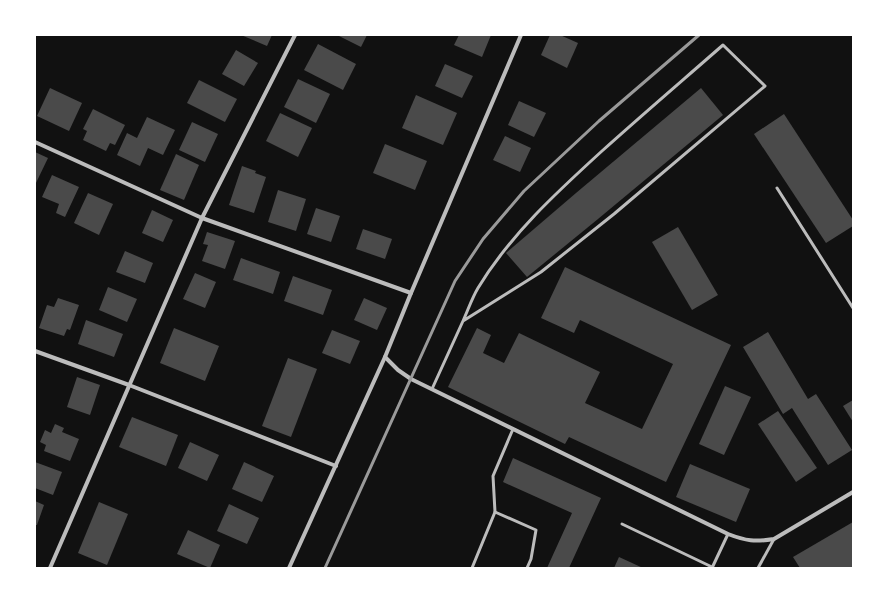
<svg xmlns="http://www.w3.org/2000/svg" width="888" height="603" font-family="Raleway,sans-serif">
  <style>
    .building { fill: #4a4a4a }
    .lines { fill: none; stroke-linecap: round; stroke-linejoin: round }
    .service { stroke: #bcbcbc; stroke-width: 3 }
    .minor { stroke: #bcbcbc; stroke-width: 4 }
    .rail { stroke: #9a9a9a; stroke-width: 3 }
  </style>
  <rect width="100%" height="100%" fill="#111"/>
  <g class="building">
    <polygon points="241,35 272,35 267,46"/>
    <polygon points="337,35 367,35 361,47"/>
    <polygon points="459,35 491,35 482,57 454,45"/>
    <polygon points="550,35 560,35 578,43 567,68 541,55"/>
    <polygon points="318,44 356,64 343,90 304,70"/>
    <polygon points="236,50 258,63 244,86 222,74"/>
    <polygon points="445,64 473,76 462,98 435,86"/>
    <polygon points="298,79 330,94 316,123 284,107"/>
    <polygon points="199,80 237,99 225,122 187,103"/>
    <polygon points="50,88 82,103 69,131 37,116"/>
    <polygon points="701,88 723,115 598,219 527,277 506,253 576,193"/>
    <polygon points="416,95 457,113 443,145 402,128"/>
    <polygon points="519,101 546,113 534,137 508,125"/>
    <polygon points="93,109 125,125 115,145 110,143 106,151 83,140 87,131 83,129"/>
    <polygon points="280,113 312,128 298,157 266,141"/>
    <polygon points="784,114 853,220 853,226 826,243 754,134"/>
    <polygon points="147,117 175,130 163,155 148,148 140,166 117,155 127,133 137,138"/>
    <polygon points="192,122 218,134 205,162 179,150"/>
    <polygon points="505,136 531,148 520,172 493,160"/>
    <polygon points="385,144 427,161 415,190 373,173"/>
    <polygon points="35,152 48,158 35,185"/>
    <polygon points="176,154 199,165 184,200 160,190"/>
    <polygon points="242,166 256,171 255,173 266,177 254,213 229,205"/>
    <polygon points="52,175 79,187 65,217 56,213 59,204 42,197"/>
    <polygon points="278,190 306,199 296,231 268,222"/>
    <polygon points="88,193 113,204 99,235 74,223"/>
    <polygon points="316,208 340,216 331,242 307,234"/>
    <polygon points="152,210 173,220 163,242 142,233"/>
    <polygon points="678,227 718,295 692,310 652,242"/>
    <polygon points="363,229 392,239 385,259 356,249"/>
    <polygon points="207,232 235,241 225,269 202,261 208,245 203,244"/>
    <polygon points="125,251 153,263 145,283 116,272"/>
    <polygon points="241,258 280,272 273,294 233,280"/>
    <polygon points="565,267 731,345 666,482 569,437 565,444 448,387 477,328 491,335 483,353 504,363 519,333 600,372 585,403 642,429 673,364 580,320 574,333 541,318"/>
    <polygon points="195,273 216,282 205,308 183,299"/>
    <polygon points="293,276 332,290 323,315 284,301"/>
    <polygon points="108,287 137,299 127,322 99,310"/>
    <polygon points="58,298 79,305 70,330 67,329 64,336 39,328 47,305 54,307"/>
    <polygon points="364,298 387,308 377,330 354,320"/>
    <polygon points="86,320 123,334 114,357 78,344"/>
    <polygon points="174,328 219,346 205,381 160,363"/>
    <polygon points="332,330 360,341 350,364 322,353"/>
    <polygon points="768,332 808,399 816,394 852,450 828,465 792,408 783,414 743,347"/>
    <polygon points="288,358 317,369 291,437 262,426"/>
    <polygon points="77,377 100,385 90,415 67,407"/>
    <polygon points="725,386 751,397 724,455 699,444"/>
    <polygon points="853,400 853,422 843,406"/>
    <polygon points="778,411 817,468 796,482 758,424"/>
    <polygon points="132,417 178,435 166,466 119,447"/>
    <polygon points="55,424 64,428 62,432 79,439 70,461 44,451 46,445 40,442 45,430 51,433"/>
    <polygon points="190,442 219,455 207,481 178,468"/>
    <polygon points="513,458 601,498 569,568 547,568 572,513 503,482"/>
    <polygon points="35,462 62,472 53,495 35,488"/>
    <polygon points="244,462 274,476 262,502 232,489"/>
    <polygon points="690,464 750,489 736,522 676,497"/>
    <polygon points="35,501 44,505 37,525 35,525"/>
    <polygon points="99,502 128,514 107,565 78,553"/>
    <polygon points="229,504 259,518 247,544 217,531"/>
    <polygon points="853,522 853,568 800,568 793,557"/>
    <polygon points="188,530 220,545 210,568 177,554"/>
    <polygon points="619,557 643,568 614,568"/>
  </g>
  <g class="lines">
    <g class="service">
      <polyline points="777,188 853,308"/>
      <path d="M 432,389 L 463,321 L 541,272 L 614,214 L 765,86 L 723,45 C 683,80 642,115 602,151 C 557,192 510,235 478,288 C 472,298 468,310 463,321"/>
      <polyline points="495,512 493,476 513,429"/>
      <polyline points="622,524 712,567"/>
      <polyline points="472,568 495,512 536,530 531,559 527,568"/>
      <polyline points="712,568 728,534"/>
      <polyline points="758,568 774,539"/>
    </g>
    <g class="minor">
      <polyline points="35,142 202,218 411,293"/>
      <polyline points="35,351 129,385 336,466"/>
      <path d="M 385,357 L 398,370 L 411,379 L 728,534 C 746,541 755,542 774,539 L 853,492"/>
      <polyline points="50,568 202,218 295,35"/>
      <polyline points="289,568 385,357 411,293 521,35"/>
    </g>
    <polyline class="rail" points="325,568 455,281 483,239 524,191 599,121 699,35"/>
  </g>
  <rect width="888" height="603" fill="none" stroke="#ffffff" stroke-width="72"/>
</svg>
